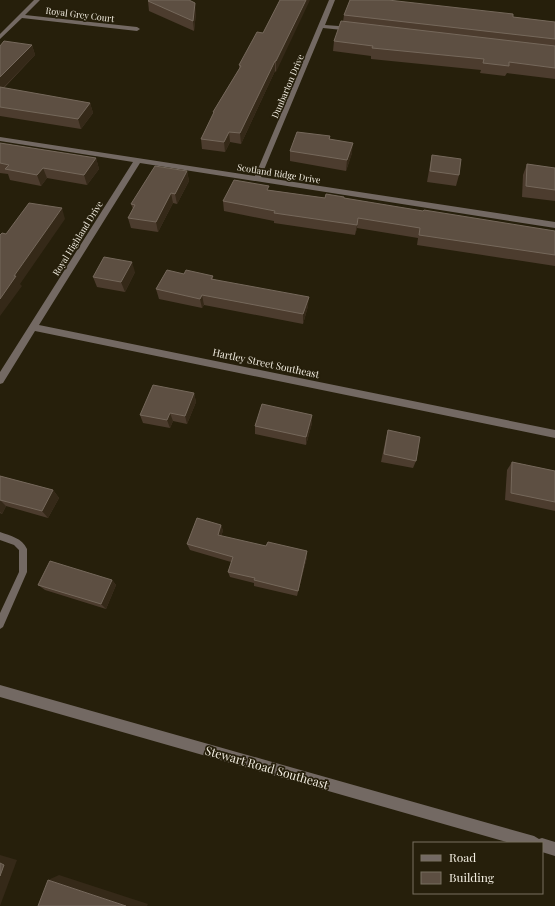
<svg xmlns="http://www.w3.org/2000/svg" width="555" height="906" font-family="'Playfair Display',serif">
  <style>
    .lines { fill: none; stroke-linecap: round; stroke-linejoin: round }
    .service { fill: #736963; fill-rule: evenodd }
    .minor { fill: #736963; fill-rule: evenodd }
    .wall { fill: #4c3c2e }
    .shaded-wall { fill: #352918 }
    .building { fill: #5d4f42; stroke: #75685b }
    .labels { text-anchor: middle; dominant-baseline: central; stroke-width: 3.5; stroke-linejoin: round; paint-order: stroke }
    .far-street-label { font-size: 9px; fill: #f2ede1; stroke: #261f0b }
    .street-label { font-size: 10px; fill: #f2ede1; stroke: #261f0b }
    .near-street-label { font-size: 12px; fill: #f2ede1; stroke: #261f0b }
  </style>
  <rect width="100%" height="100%" fill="#261f0b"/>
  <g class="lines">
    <path class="service" d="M 0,532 C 11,536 22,538 27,549 L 27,572 L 3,627 L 0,629 L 0,613 L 19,572 L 19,550 L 14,545 L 0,540 Z"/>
    <g class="minor">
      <polygon points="34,0 40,0 25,15 137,27 140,29 137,31 22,18 0,39 0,34"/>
      <polygon points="329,0 335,0 325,25 352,27 355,29 352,31 323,28 261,177 555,222 555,228 140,163 39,325 555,430 555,438 35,331 3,383 0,384 0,372 133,162 0,141 0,137 255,176"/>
      <polygon points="0,685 534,836 539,839 542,838 555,842 555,856 542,852 542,843 510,843 0,697"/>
    </g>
  </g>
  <g class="wall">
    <polygon points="280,0 276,72 275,71 241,144 230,142 225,152 202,149 201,139 213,115 213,112 239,69 239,65 263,33"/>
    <polygon points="148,1 196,13 194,31 149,11"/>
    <polygon points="344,15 513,17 555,22 555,79 507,73 505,76 480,73 481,70 371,59 371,56 333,51 334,41 343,22"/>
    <polygon points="32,45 35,55 4,88 90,103 93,113 81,129 0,116 0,46"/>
    <polygon points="330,136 330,139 352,153 346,171 290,161 290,151"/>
    <polygon points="0,143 96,158 99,169 87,185 47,178 41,186 10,180 8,174 0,173"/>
    <polygon points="432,155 459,175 456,186 427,182 430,165"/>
    <polygon points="527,164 555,168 555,201 522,197 523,175"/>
    <polygon points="187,171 189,181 177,204 173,203 158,232 131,228 128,218 133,209 131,204"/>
    <polygon points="269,190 325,198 344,198 423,211 555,231 555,266 417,245 418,238 357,228 355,235 274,223 274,221 224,211 223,201"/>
    <polygon points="135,272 125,292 97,287 93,277"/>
    <polygon points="184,274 213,276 213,279 308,306 303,324 204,305 202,308 159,299 156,289"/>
    <polygon points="194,393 196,402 187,424 173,421 170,428 143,423 140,415"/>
    <polygon points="312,423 306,445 255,434 255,426"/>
    <polygon points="388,430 416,461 413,468 381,462 386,438"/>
    <polygon points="512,462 555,471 555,511 505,500 507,470"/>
    <polygon points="0,476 53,490 59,498 48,518 6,506 2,514 0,513"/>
    <polygon points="221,525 223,531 221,536 307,557 297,596 254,586 254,583 230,577 228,572 231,562 190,550 187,544"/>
    <polygon points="112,580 116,585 106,609 45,590 38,585"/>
  </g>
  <g class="shaded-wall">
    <polygon points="306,0 310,0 276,72 276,61"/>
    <polygon points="195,3 196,13 194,31 193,21"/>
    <polygon points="32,45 35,55 0,91 0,77"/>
    <polygon points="275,61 275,71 241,144 240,133"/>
    <polygon points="90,103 93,113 81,129 78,119"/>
    <polygon points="229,132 230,142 225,152 224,142"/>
    <polygon points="353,143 352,153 346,171 347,160"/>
    <polygon points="96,158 99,169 87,185 84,175"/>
    <polygon points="43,168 47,178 41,186 37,175"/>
    <polygon points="187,171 189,181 177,204 175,194"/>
    <polygon points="171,193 173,203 158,232 156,222"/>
    <polygon points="62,208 65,219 20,284 22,286 0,316 0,299 14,276"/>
    <polygon points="358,218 357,228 355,235 357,225"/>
    <polygon points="132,262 135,272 125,292 121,282"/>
    <polygon points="202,295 204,305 202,308 200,299"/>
    <polygon points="309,297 308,306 303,324 303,314"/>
    <polygon points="194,393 196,402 187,424 185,416"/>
    <polygon points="170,413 173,421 170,428 167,420"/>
    <polygon points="312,415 312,423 306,445 306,437"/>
    <polygon points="53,490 59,498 48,518 42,511"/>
    <polygon points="0,500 6,506 2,514 0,512"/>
    <polygon points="221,525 223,531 219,541 218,535"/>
    <polygon points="307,551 307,557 297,596 298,591"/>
    <polygon points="112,580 116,585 106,609 101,604"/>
    <polygon points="0,855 17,860 0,906"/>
    <polygon points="59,875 148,904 147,906 126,906 48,880"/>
  </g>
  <g class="building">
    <polygon points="149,0 189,0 195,3 193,21 148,1"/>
    <polygon points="280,0 306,0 276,61 275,61 240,133 229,132 224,142 201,139 214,112 213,112 241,66 239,65 257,32 263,33"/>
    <polygon points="350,0 388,0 513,14 513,17 555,22 555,39 344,15"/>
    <polygon points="341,21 555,46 555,68 509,62 509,66 483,63 484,59 372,48 373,46 334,41"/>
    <polygon points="4,41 32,45 0,77 0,46"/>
    <polygon points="0,87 90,103 78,119 0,107"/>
    <polygon points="297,132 330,136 329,139 353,143 347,160 290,151"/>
    <polygon points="0,143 96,158 84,175 43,168 37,175 5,169 9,165 0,163"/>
    <polygon points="432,155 461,159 459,175 430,171"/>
    <polygon points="527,164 555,168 555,190 526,186"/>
    <polygon points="155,166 187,171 175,194 171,193 156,222 128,218 135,205 131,204"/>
    <polygon points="234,180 269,186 267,190 325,198 326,194 344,197 344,198 423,211 424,210 555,231 555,255 419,235 420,228 358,218 357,225 274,213 275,211 223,201"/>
    <polygon points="29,203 62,208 14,276 16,276 0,299 0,235 2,233 6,234"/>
    <polygon points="104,257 132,262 121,282 93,277"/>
    <polygon points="167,270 184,274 186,270 213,276 211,279 309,297 303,314 202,295 200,299 156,289"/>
    <polygon points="153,385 194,393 185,416 170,413 167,420 140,415"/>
    <polygon points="262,404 312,415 306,437 255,426"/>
    <polygon points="388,430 420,437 416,461 384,454"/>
    <polygon points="512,462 555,471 555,502 511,493"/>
    <polygon points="0,476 53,490 42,511 0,500"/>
    <polygon points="197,518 221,525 218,535 266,546 268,542 307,551 298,591 254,580 255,578 228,572 233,557 187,544"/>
    <polygon points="50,561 112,580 101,604 38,585"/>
    <polygon points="0,863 4,865 0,876"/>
    <polygon points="48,880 126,906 38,906"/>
  </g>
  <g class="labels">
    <g class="far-street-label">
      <text transform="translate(80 14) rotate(7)">Royal Grey Court</text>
      <text transform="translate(287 86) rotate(-67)">Dunbarton Drive</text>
      <text transform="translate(279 173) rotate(9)">Scotland Ridge Drive</text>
      <text transform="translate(77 238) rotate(-58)">Royal Highland Drive</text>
    </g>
    <g class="street-label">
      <text transform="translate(266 363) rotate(12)">Hartley Street Southeast</text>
    </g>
    <g class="near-street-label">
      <text transform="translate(267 767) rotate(16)">Stewart Road Southeast</text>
    </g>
  </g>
  <rect x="413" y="842" width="130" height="52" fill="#261f0b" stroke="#787161"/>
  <rect x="421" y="855" width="20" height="6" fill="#736963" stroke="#787161"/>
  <text x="449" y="862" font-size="12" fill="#f2ede1">Road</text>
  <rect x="421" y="872" width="20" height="12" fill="#5d4f42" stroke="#787161"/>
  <text x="449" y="882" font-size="12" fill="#f2ede1">Building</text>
</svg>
